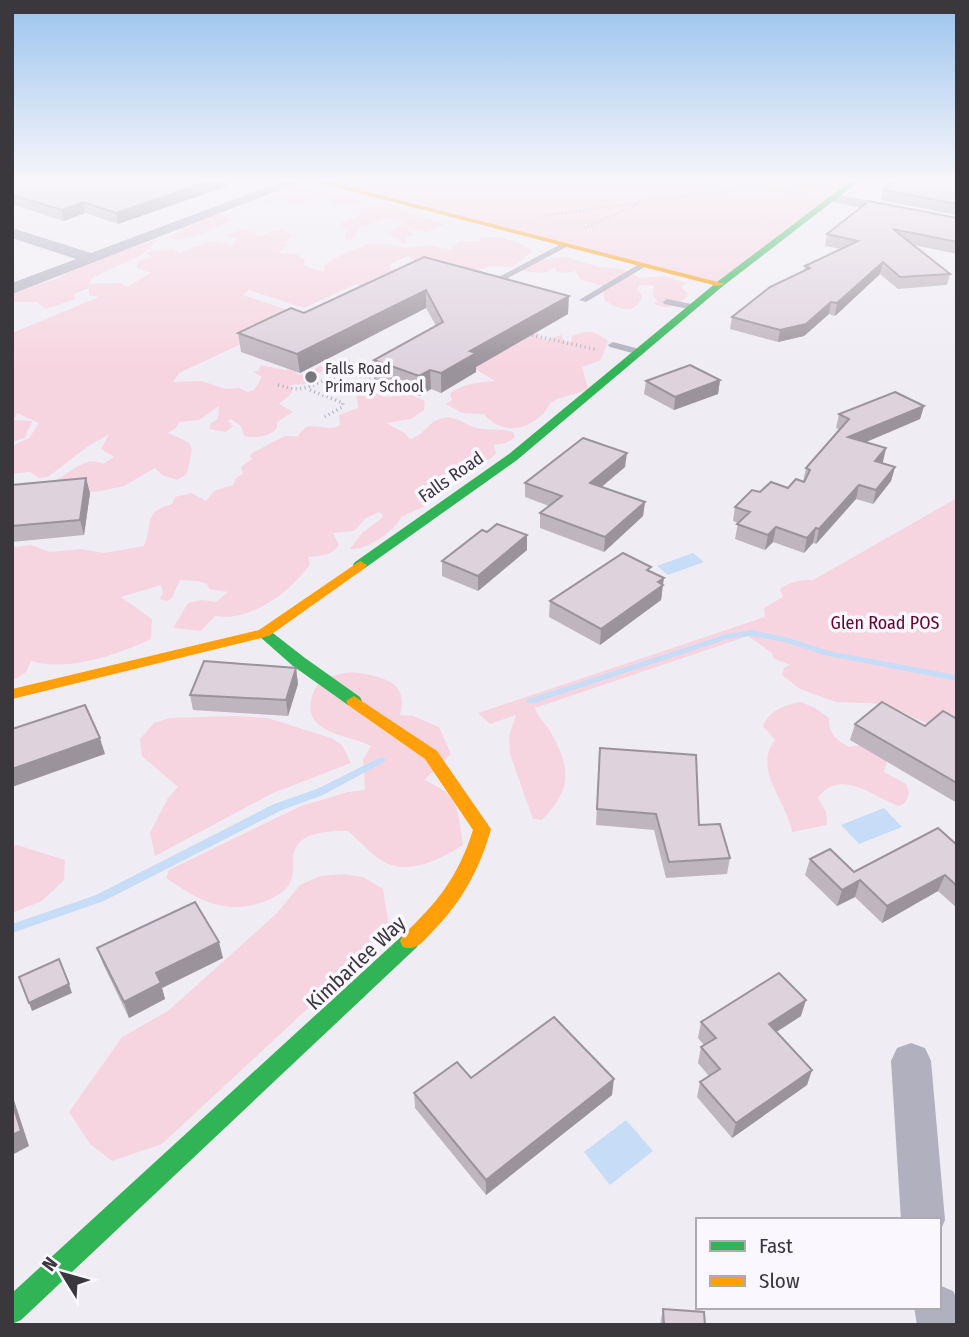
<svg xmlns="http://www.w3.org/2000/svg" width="969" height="1337" font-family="'Fira Sans Condensed',sans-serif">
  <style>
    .green { fill: #f7d5e0 }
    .water { fill: #c7ddf7 }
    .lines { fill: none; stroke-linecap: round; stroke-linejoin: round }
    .stream { fill: #c7ddf7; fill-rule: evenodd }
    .path-far1 { stroke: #b0b0bb; stroke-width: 2.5; stroke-dasharray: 1 2.5; stroke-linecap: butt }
    .path { stroke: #b0b0bb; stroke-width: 3.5; stroke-dasharray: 1 3.5; stroke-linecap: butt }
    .lane { fill: #b0b0be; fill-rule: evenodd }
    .street { fill: #b0b0be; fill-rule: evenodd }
    .fast { fill: #30b455; fill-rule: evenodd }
    .slow { fill: #ff9f0a; fill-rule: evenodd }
    .wall { fill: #bfb5be }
    .shaded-wall { fill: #9b939b }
    .building { fill: #ded2dd; stroke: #9b939b; stroke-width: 2 }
    .poi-dot { fill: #7a767d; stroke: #faf7fe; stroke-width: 2.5 }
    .labels { text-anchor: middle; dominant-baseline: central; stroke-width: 7; stroke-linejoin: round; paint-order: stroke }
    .far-poi-label { font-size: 16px; fill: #3a373d; stroke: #faf7fe; text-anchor: start }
    .street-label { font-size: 18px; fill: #3a373d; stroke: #faf7fe }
    .park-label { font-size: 18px; fill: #63032e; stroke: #faf7fe }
    .near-street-label { font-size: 21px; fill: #3a373d; stroke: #faf7fe }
  </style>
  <rect width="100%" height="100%" fill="#f0ecf4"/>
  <g class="green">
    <polygon points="331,182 854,182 720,284 326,183"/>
    <path d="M 295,187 L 335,193 L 367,203 L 353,205 L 346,202 L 338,206 L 319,195 L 312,196 L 317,200 L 317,203 L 310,203 L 310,199 C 301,206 289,206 282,200 L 265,204 L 266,199 L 278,196 L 280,190 Z"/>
    <path d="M 371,206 L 386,207 L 446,224 L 426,232 L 406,227 L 414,235 L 405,238 L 407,242 L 404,244 L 387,233 L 404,223 C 388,211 375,226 359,227 L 355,238 L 346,240 L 344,234 L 349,230 L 341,225 L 341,223 L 361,215 L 360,209 Z"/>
    <path d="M 216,213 L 229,217 L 229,220 C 219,229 180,244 170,238 L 181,231 L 180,228 Z"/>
    <path d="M 241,229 L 255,232 L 257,236 C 271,234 279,224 292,236 L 284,243 L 287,245 L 278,253 L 296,254 L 305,260 L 304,266 L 324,272 L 324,265 L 339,256 L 368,244 L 387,244 L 406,248 L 429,245 L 448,249 L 452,249 L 460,241 L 479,241 L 480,238 C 494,234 522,241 532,251 L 513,267 L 491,266 L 475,272 L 418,263 L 408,256 L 390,264 L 390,268 L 402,274 L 342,295 L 358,286 L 358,283 L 304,308 L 249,290 L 243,295 L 303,315 L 179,373 L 173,382 L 202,381 L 225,389 L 240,388 L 247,392 L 254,390 L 262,377 L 253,372 L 258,371 L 261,365 L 285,370 L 291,369 L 300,375 L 321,366 L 325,367 L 326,370 L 318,373 L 317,378 L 308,384 L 290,385 L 292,393 L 279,404 L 293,412 L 277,422 L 277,428 C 268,438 256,438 244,436 L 241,426 L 231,419 L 228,421 L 233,426 L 226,432 L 209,429 L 211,423 L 218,419 L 219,406 L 199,420 L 179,422 L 176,428 L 168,433 C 198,446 193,442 187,474 L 177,480 L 162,475 L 155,468 L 124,486 L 101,491 L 82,493 L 56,484 L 56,480 C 70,473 87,454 103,464 L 114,457 L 101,449 L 109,434 L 87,447 L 48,477 L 39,478 L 30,472 L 12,474 L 12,446 L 29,438 L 39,423 L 17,413 L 14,420 L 32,421 L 25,438 L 12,442 L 12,333 L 99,297 L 89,295 L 89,288 L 74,294 L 75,299 L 46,309 L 37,302 L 12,302 L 12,293 L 56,279 L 92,261 L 158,239 L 142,255 L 93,277 L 89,284 L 121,283 L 127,287 L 151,273 L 137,268 L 138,261 L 152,257 L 147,254 L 148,252 L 173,249 L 179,253 L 210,241 L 232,245 L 238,239 L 227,235 Z"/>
    <path d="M 566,257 L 598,267 L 622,269 L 640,278 L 664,276 L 686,283 L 681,287 L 688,294 C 682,305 667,311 654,304 L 657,301 L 653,295 L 654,286 L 640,285 L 637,289 L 642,296 C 636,316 619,309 605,301 L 602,286 L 580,279 L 576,271 L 565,273 L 555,271 L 556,267 L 544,273 L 521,271 L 520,266 L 526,262 Z"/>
    <path d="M 584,332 L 594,332 L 608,341 L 601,360 L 582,367 L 588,389 C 577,395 562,395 552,402 C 548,405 546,412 542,415 C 524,432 499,433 484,414 L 462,413 L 446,404 L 452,400 L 450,394 C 460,384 481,382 495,381 L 472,367 L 528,333 L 538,334 L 539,338 L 547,340 L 561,335 L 564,341 L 571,342 L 572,336 Z"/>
    <path d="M 370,391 L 385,397 L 412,395 L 425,401 L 424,410 L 411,419 L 386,423 L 405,433 L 410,439 C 423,436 426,425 437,420 C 452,413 461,422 474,427 C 486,431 500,428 513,432 L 515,437 L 506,443 L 494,445 L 496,454 L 484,463 L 459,465 L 464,471 L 456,477 L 441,478 L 441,488 L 425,506 L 401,517 C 396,530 365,552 350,549 L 362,533 L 382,518 L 383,515 L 379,512 L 366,518 L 354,531 L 333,533 L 339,545 C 332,556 320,556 308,557 L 310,564 C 291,592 251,622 215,616 L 201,631 L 173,628 L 188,603 L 202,600 L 216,602 L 228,592 L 209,589 L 207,584 L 198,581 L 180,580 L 172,598 L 167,601 L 160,599 L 163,593 L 161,585 L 121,597 L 152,619 L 151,639 C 117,655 68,672 31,661 L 26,672 L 12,681 L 12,547 L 31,545 L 50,552 L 80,549 L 104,553 L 144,546 C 154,522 142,513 172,504 L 175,497 L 191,493 L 206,501 L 214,491 L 233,485 L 236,478 L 243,474 L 241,467 L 252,459 L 250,456 L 252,453 L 285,436 C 307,436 291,440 306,427 C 319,424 329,432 340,425 L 339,415 L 358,408 L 356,392 Z"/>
    <path d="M 957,498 L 957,729 L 926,723 L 886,704 L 836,702 L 800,689 L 782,675 L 784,668 L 790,665 L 773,658 L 772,653 L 748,636 L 535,708 C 538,717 545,723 550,731 C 571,768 573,788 542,820 L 533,819 L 510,754 L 509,736 L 516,715 L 490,724 L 478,713 L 765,617 L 764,608 L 783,597 L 780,589 C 791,581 800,580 813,580 Z"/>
    <path d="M 352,672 C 378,676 410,679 400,715 L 413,716 L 439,727 L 451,754 L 424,780 C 461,796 457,809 463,845 C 443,858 410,875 386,863 C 373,857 360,841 348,831 C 328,831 293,831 293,860 C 293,869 294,878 288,886 C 284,892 273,898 266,901 C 226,916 199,901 166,878 L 169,870 L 301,806 L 348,792 L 365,790 L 363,760 L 371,746 C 345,733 297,734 314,691 C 320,677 339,674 352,672 Z"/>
    <path d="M 801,702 L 815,708 L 829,718 C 829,735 836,739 849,747 L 861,745 L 888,758 L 884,772 L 906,784 L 909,794 L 905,803 L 899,806 C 873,797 840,767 818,798 L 826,812 L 827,825 L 792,832 C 787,801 752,770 775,740 L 763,726 C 770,710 784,705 801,702 Z"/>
    <polygon points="234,716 268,718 331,738 342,745 351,763 273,793 155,856 150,833 168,798 178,787 142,756 140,739 154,723 170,718"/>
    <polygon points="17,845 65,860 64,880 42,901 12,913 12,846"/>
    <polygon points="343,874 363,877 383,889 390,932 162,1144 112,1161 90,1144 69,1112 122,1037 168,1011 277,913 300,885 320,876"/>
  </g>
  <g class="water">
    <polygon points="693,553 704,562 668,575 657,566"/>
    <polygon points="884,808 902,827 859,844 841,825"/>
    <polygon points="626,1120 653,1151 610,1185 584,1152"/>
  </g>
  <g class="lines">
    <g class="stream">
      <polygon points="752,630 789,638 829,651 957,675 957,681 828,656 784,642 752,636 731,638 534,703 528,703 526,701 528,699 727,634"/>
      <polygon points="381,757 384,758 386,760 384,762 323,795 282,810 104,901 12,933 12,924 96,895 274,804 317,789"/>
    </g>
    <g class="path-far1">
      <polyline points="541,216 748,188 803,193"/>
      <polyline points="585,228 638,204"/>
    </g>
    <g class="path">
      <polyline points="532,335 598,350"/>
      <polyline points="336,376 336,368 352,358"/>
      <path d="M 278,385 C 308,395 311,382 338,376 C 352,373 365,376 378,380"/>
      <polyline points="310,390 343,403 342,407 325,417"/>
    </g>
    <g class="lane">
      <polygon points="563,243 570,245 508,278 509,282 503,282 497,278"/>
      <polygon points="641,263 648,265 586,302 579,300"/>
      <polygon points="667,299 696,305 697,307 693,310 664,304 663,302"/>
      <polygon points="613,342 643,350 645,352 640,355 610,347 608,345"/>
    </g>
    <g class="street">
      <polygon points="281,182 300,182 12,294 12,283 76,259 12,238 12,228 91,253"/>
      <polygon points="834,194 957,218 957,228 829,201 827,198"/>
      <polygon points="911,1043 925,1048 931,1061 945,1220 939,1234 939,1220 901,1220 891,1061 897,1048"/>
      <polygon points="939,1285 953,1291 957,1299 957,1325 917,1325 914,1307 939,1307"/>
    </g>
    <g class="fast">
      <polygon points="849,182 858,182 723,286 517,460 365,568 355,568 353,565 355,562 509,454 717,282"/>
      <polygon points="264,628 269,630 305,658 360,697 362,701 360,705 348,705 293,666 259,636 256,633"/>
      <polygon points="410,933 417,935 420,941 417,947 21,1320 12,1324 12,1293 403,935"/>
    </g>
    <g class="slow">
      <polygon points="316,182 329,182 725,284 717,286"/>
      <polygon points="360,561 367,565 365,568 269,636 12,699 12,689 259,630"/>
      <path d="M 354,696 L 437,751 L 491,829 C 480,868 463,900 434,930 C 425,939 417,952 403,947 L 400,941 L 403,935 C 438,902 458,877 473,830 L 425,759 L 348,705 L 346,701 Z"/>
    </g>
  </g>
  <g class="wall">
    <polygon points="12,182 227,186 118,224 85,213 64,221 12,204"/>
    <polygon points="957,182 957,215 881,200 883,190"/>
    <polygon points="957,218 957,254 914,245 950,274 947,285 898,289 880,274 835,316 829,314 804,336 778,342 730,329 732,317 804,271 805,266 841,249 825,246 827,234"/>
    <polygon points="424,257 568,314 476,367 476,372 441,393 431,389 420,396 375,380 374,360 436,326 426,308 300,373 241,352 238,333 304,313"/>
    <polygon points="720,380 718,394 674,410 644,394 646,381"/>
    <polygon points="924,406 920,419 866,442 886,448 882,463 895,467 891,481 873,504 856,499 816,544 813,543 804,553 773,542 765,550 735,539 738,523 733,521 735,507 760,492 788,488 803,482 806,468 840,430 836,428 839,414"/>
    <polygon points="625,467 602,487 645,502 643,516 604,552 540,528 540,513 549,506 525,497 525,483"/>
    <polygon points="12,485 90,493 84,535 12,542"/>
    <polygon points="487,532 527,535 527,550 478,591 442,576 442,561"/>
    <polygon points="651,571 662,593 661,600 600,645 549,617 550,601"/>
    <polygon points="296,668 298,684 288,716 193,710 190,695"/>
    <polygon points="957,719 957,803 850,740 855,724 925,726"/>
    <polygon points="600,748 699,825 730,858 727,874 666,878 654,830 596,825"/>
    <polygon points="957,845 957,908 938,891 882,923 855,897 837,906 805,875 810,859 854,872"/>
    <polygon points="97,948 223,958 162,988 165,999 129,1018 103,964"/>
    <polygon points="801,1016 776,1032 812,1070 807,1085 732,1138 697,1097 700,1082 709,1076 698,1063 701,1047 704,1045 698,1038 701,1022"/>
    <polygon points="471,1078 612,1095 486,1195 415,1108 414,1093"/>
    <polygon points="663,1309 705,1325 660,1325"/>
  </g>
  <g class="shaded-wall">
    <polygon points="206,182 227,182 227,186 118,224 116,213"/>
    <polygon points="83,202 85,213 64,221 62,210"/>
    <polygon points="883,262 880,274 835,316 837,303"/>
    <polygon points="426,290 426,308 300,373 297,354"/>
    <polygon points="569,296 568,314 476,367 476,372 441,393 441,373 470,351"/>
    <polygon points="831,302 829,314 804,336 778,342 780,330"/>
    <polygon points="430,370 431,389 420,396 419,376"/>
    <polygon points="720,380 718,394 674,410 675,397"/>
    <polygon points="924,406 920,419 845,451 848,437"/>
    <polygon points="886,448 883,462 872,476 875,461"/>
    <polygon points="627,453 625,467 589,497 590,483"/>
    <polygon points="895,467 891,481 873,504 876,490"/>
    <polygon points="86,478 90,493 84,535 80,520"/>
    <polygon points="859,485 856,499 816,544 819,529"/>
    <polygon points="645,502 643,516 604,552 605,537"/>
    <polygon points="776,527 773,542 765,550 768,535"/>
    <polygon points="816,528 813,543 804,553 807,538"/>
    <polygon points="527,535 527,550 478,591 478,576"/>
    <polygon points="664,578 661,600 600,645 601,629"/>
    <polygon points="296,668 298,684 288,716 286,700"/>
    <polygon points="100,738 105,754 12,787 12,769"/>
    <polygon points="945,875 938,891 882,923 887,906"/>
    <polygon points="860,880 855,897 837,906 842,890"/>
    <polygon points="219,942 223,958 162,988 165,999 129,1018 124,1002 156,973"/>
    <polygon points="69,984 72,993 32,1011 29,1003"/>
    <polygon points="806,1000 801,1016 764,1040 769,1024"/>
    <polygon points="812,1070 807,1085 732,1138 736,1123"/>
    <polygon points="614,1079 612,1095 486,1195 486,1180"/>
    <polygon points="12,1094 29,1146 12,1155"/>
  </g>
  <g class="building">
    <polygon points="12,182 206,182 116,213 83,202 62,210 12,195"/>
    <polygon points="893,182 957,182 957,204 883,190"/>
    <polygon points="869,201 957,218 957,242 893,229 950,274 900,277 883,262 837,303 831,302 806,324 780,330 732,317 770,287 810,268 805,266 858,241 827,234"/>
    <polygon points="424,257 569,296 470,351 476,353 441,373 430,370 419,376 374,360 443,322 426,290 297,354 238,333 291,308 304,313"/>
    <polygon points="690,365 720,380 675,397 646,381"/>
    <polygon points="895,392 924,406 848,437 886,448 875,461 895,467 876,490 859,485 819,529 816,528 807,538 776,527 768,535 737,524 750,512 735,507 752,490 760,492 771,482 788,488 796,479 804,482 810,470 806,468 849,419 839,414"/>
    <polygon points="583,438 627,453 590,483 645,502 605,537 540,513 562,496 525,483"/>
    <polygon points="86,478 80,520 12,526 12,485"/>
    <polygon points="497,524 527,535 478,576 442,561 482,530 487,532"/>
    <polygon points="623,553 651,567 647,570 664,578 658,582 663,585 601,629 550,601"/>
    <polygon points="204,661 296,668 286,700 190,695"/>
    <polygon points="882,702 925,726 943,711 957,719 957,783 855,724"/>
    <polygon points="85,705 100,738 12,769 12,729"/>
    <polygon points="600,748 696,755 699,825 720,824 730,858 669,862 656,814 597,809"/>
    <polygon points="938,828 957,845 957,886 945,875 887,906 860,880 842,890 810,859 830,849 854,872"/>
    <polygon points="195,902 219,942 156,973 161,983 124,1002 97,948"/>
    <polygon points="59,959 69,984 29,1003 19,977"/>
    <polygon points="779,973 806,1000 769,1024 812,1070 736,1123 700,1082 720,1069 701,1047 716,1038 701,1022"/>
    <polygon points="554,1017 614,1079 486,1180 414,1093 457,1062 471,1078"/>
    <polygon points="12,1102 21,1131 12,1135"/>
    <polygon points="663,1309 704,1312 705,1325 664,1325"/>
  </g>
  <linearGradient id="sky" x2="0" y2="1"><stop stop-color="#9bc4ee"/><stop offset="0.49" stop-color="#f8f6fa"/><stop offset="1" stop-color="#f8f6fa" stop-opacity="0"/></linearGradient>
  <rect width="969" height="369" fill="url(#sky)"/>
  <circle class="poi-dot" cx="311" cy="377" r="7"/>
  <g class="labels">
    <g class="far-poi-label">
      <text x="325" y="368">Falls Road<tspan x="325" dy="18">Primary School</tspan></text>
    </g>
    <g class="street-label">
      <text transform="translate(451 477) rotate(-35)">Falls Road</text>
    </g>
    <g class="park-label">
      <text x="885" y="623">Glen Road POS</text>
    </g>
    <g class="near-street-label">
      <text transform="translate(356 963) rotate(-43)">Kimbarlee Way</text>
    </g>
  </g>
  <rect width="969" height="1337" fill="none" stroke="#3a373d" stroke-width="28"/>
  <rect x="696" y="1218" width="245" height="91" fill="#faf7fe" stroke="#adaab1" stroke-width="2"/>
  <rect x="710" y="1241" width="35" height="10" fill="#30b455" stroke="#adaab1" stroke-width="2"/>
  <text x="759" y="1253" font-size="21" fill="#3a373d">Fast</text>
  <rect x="710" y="1276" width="35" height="10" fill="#ff9f0a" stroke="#adaab1" stroke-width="2"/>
  <text x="759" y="1288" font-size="21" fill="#3a373d">Slow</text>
  <g transform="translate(63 1274) rotate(307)" stroke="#faf7fe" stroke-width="5" paint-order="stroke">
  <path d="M0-5L12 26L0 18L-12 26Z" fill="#3a373d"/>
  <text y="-10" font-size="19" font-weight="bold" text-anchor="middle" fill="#3a373d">N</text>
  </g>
</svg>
